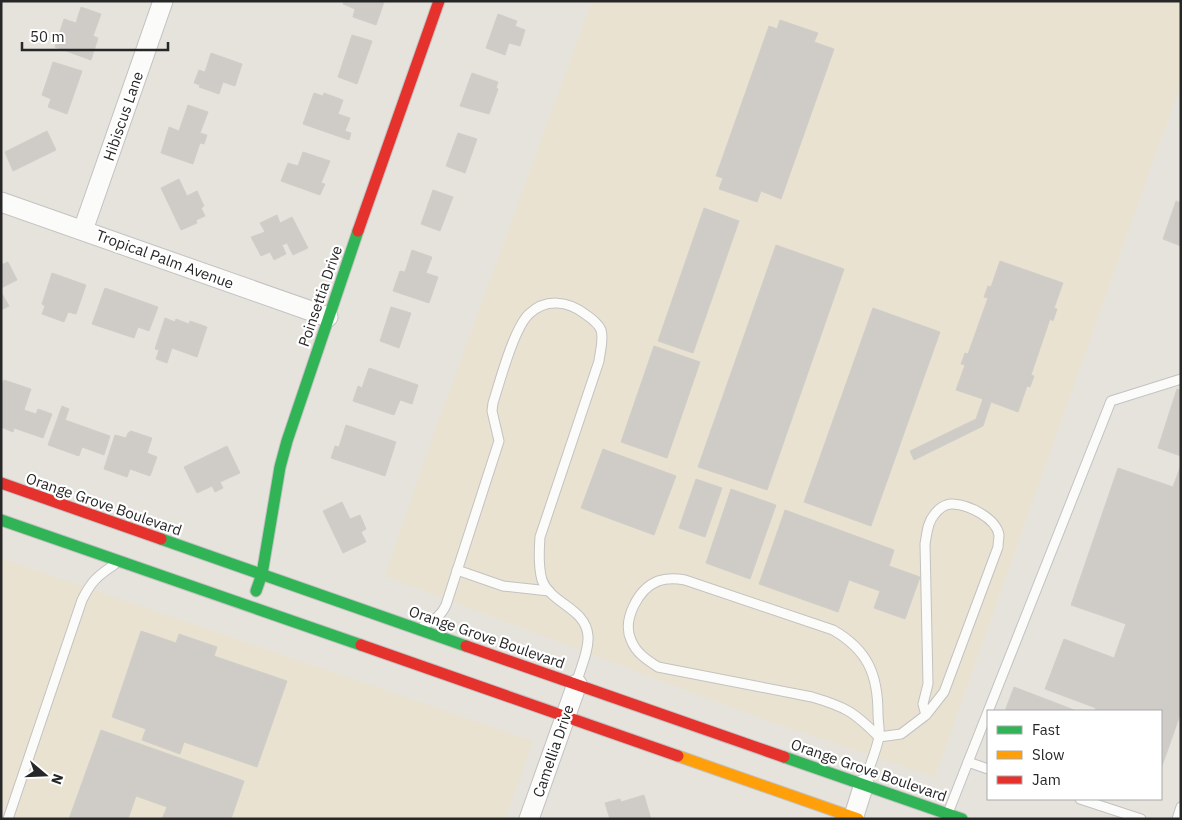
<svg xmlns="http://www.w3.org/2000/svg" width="1182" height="820" font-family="'IBM Plex Sans',sans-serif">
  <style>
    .education { fill: #e9e2d1 }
    .building { fill: #cfccc8; stroke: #d0cec9 }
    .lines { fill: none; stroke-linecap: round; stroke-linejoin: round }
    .lane-casing { stroke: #c3c2c2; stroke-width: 11 }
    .street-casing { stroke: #c3c2c2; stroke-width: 21 }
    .fast-casing { stroke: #c3c2c2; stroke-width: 13 }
    .slow-casing { stroke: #c3c2c2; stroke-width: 13 }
    .jam-casing { stroke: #c3c2c2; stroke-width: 13 }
    .lane { stroke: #fbfbfa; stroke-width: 9 }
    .street { stroke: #fbfbfa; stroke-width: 19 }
    .fast { stroke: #30b455; stroke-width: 11 }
    .slow { stroke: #ff9f0a; stroke-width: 11 }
    .jam { stroke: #e5322d; stroke-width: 11 }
    .labels { text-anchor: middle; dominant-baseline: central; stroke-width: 4.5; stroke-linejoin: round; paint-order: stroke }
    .street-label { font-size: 15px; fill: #272727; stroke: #fff }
  </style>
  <rect width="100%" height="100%" fill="#e6e3dd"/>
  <g class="education">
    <polygon points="592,1 1181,1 1181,83 935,777 762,719 385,576 434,433"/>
    <polygon points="1,558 533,741 505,819 1,819"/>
  </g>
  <g class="building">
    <polygon points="344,1 383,1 384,2 376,25 353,17 355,9 343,4"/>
    <polygon points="81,7 101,14 93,36 98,38 91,60 55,47 64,19 76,23"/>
    <polygon points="498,14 517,21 515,26 525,30 520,46 509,43 505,55 486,48"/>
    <polygon points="780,20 818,33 814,42 834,49 781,199 761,191 757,202 719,189 723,178 716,176 769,26 777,29"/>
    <polygon points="352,35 372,41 357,84 338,77"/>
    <polygon points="211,53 242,64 235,86 223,82 219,94 199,87 200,85 194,83 199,70 205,72"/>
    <polygon points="53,62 82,71 67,114 48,107 51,99 42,95"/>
    <polygon points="472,73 498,82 496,88 498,89 489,114 460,106"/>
    <polygon points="314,93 323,96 324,93 343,100 338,114 350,118 345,131 351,133 349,140 303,124"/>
    <polygon points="188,105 208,112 200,133 207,135 204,144 200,143 193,164 161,153 169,127 179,131"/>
    <polygon points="47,131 56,150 13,171 5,152"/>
    <polygon points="458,133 477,139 465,173 446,166"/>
    <polygon points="303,152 330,161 321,183 325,184 320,195 281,181 288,163 298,166"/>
    <polygon points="179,179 187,196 197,191 204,206 201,208 205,216 196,220 197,223 181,230 161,188"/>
    <polygon points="433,190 453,197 440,231 421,224"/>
    <polygon points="1176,201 1181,203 1181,246 1163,239"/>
    <polygon points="704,208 739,221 693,353 658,341"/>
    <polygon points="277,215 280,223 292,217 308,248 293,255 287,243 282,245 286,254 274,260 270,252 261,256 251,237 265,232 260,223"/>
    <polygon points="776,245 844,269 767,490 698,467"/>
    <polygon points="412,250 432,257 426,273 438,277 429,303 393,291 400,271 405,272"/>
    <polygon points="1000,261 1063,283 1054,308 1057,309 1053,321 1050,319 1031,375 1034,376 1030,387 1027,386 1018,412 991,402 983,426 914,460 910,451 976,419 983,399 956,390 965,365 961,364 965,353 968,354 988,298 984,297 988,286 991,287"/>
    <polygon points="8,262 17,280 1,288 1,265"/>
    <polygon points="52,273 86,285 76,314 68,312 64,322 42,314 45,306 42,304"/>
    <polygon points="105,288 158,307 149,331 138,327 134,338 92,324"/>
    <polygon points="1,292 9,306 1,310"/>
    <polygon points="391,307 411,313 399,348 380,341"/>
    <polygon points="873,308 940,332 871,526 804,502"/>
    <polygon points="165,318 175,322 176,319 189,324 190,321 207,327 197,357 172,348 167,363 156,359 159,350 155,349"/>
    <polygon points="654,346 700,362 667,458 621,442"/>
    <polygon points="369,368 418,385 412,404 400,400 394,415 353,401 358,386 362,388"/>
    <polygon points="4,380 31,389 24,410 36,414 38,409 52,414 43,438 14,428 13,432 1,427 1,387"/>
    <polygon points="1177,389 1181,391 1181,456 1158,448"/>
    <polygon points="62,406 69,409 65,420 110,436 104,455 82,447 79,456 48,445"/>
    <polygon points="346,425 396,442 385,476 331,458 335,446 339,447"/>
    <polygon points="131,431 152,438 147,453 157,457 150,476 130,469 127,477 104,469 115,435 126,438 128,433"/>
    <polygon points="227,446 240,473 220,482 223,488 215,492 212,486 197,493 184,467"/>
    <polygon points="603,449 676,476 654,535 581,508"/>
    <polygon points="1181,465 1181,712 1161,769 1161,711 1095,711 1096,708 1045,689 1064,639 1114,658 1126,624 1071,605 1118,468 1173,487"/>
    <polygon points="696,479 722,488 705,537 679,528"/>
    <polygon points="731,489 776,505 750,579 706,563"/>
    <polygon points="342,502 350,519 360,515 366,529 361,532 366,542 343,553 323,511"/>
    <polygon points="785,510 894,550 889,566 920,577 905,619 874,608 880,591 849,580 838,612 759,584"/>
    <polygon points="141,631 176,643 179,634 217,647 214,656 287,681 257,767 184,742 180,754 142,740 146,729 112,717"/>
    <polygon points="1014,687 1077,711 1005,711"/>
    <polygon points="101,730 244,781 231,819 162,819 167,807 136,796 128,819 69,819"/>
    <polygon points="644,795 651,819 610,819 605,803 620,799 621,802"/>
  </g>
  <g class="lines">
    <g class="lane-casing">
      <g id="lane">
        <polyline points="457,570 503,586 549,591"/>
        <path d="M 424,625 C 435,619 441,616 446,605 L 499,441 L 492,411 L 493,403 C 500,381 514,328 529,314 C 546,298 568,301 585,314 C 591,318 598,323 601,330 C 604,340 600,351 599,361 L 540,537 C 539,550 538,566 542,580 C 551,604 586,608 588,636 C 589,650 581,667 577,681"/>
        <path d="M 879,737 L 901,734 L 926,715 L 944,692 L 998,547 C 998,543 999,538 999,535 C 996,518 969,505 953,504 C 946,503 938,509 934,515 C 927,523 927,534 925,544 L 928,684 L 923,704 L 926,715"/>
        <polyline points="988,769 968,762 1111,401 1181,379"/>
        <path d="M 865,781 C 869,767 876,752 879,737 C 880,730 878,721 878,714 C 878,675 868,650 833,630 L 685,580 C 675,578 666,578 658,581 C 638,589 622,620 631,640 C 636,653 647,660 658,667 L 812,697 C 846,707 854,712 879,737"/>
        <polyline points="1080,799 1141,819"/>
        <polyline points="948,813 968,762"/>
        <path d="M 8,819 L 82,600 C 91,582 97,576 114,565"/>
        <polyline points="1177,819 1181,807"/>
      </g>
    </g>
    <g class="street-casing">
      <g id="street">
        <polyline points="1,202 328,317"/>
        <polyline points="83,230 163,1"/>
        <polyline points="529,819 577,684"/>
        <polyline points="853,819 864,784"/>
      </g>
    </g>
    <g class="fast-casing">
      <g id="fast">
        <polyline points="1,520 361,645"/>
        <polyline points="161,539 466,646"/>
        <polyline points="256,591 262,574 280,467 287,441 358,231"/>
        <polyline points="784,757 962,819"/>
      </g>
    </g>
    <g class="slow-casing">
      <polyline id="slow" points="678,756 858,819"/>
    </g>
    <g class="jam-casing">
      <g id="jam">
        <polyline points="358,231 439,1"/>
        <polyline points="1,483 161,539"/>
        <polyline points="361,645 678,756"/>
        <polyline points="466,646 784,757"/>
      </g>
    </g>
    <use href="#lane" class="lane"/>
    <use href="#street" class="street"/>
    <use href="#fast" class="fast"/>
    <use href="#slow" class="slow"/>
    <use href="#jam" class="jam"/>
  </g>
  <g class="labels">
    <g class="street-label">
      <text transform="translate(123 116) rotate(-71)">Hibiscus Lane</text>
      <text transform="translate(165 259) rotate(20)">Tropical Palm Avenue</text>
      <text transform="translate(320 296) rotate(-71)">Poinsettia Drive</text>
      <text transform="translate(104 504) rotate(19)">Orange Grove Boulevard</text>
      <text transform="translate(487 637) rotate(19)">Orange Grove Boulevard</text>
      <text transform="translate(553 751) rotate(-71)">Camellia Drive</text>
      <text transform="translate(869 770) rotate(19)">Orange Grove Boulevard</text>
    </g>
  </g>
  <rect width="1182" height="820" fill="none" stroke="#272727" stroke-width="5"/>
  <rect x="987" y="710" width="175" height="90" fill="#ffffff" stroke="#a9a9a9"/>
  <rect x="997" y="726" width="25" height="8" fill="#30b455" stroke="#a9a9a9"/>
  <text x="1032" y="735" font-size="15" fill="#272727">Fast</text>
  <rect x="997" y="751" width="25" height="8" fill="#ff9f0a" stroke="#a9a9a9"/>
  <text x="1032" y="760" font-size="15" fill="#272727">Slow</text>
  <rect x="997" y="776" width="25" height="8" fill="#e5322d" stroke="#a9a9a9"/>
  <text x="1032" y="785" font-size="15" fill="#272727">Jam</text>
  <g transform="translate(45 775) rotate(109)" stroke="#ffffff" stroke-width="4" paint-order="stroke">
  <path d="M0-4L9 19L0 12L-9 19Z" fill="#272727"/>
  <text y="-8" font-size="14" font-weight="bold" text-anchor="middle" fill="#272727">N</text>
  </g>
  <path d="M22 42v8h146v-8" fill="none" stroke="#272727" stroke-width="2.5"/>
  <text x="30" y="42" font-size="15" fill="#272727" stroke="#ffffff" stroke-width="4" paint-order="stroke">50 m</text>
</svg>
